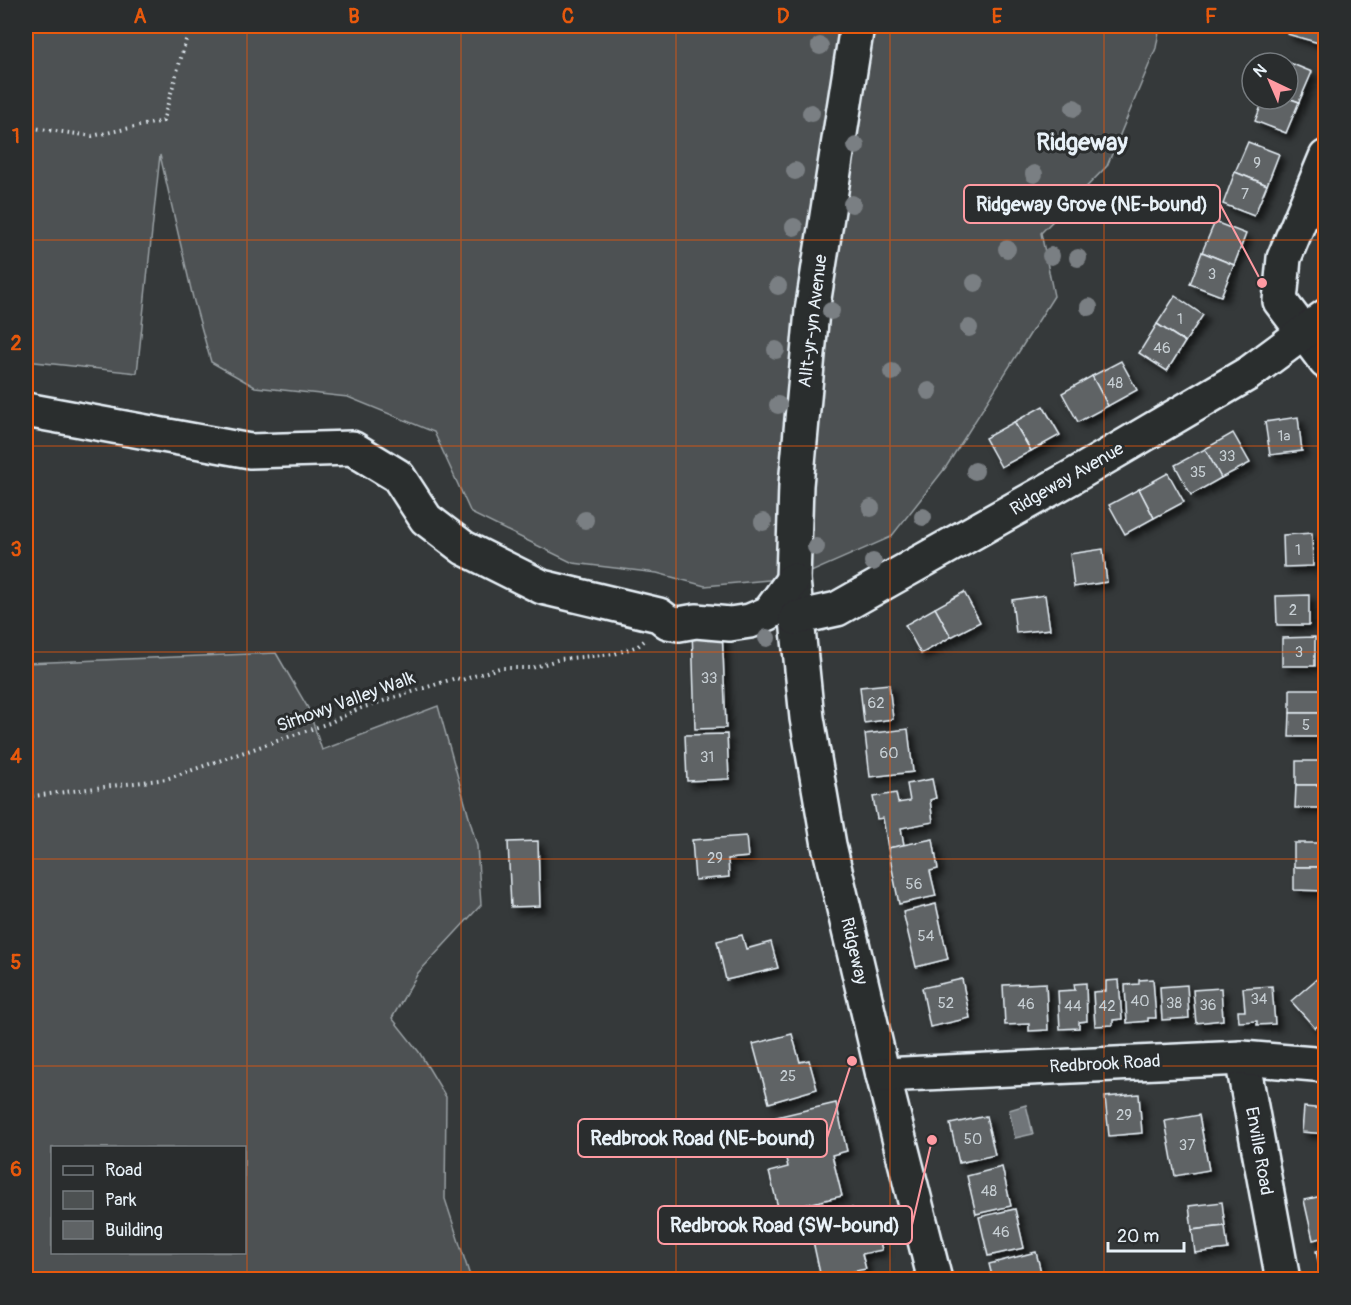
<svg xmlns="http://www.w3.org/2000/svg" width="1351" height="1305" font-family="Pangolin,sans-serif">
  <style>
    .green { fill: #4d5152; stroke: #9aa1a5; stroke-width: 1.5; fill-rule: evenodd }
    .water { fill: #707579; stroke: #a0a7ac; stroke-width: 1.5 }
    .building { fill: #5f6365; stroke: #e8f1f8; stroke-width: 1.5; filter: url(#shadow) }
    .lines { fill: none; stroke-linecap: round; stroke-linejoin: round }
    .minor-casing { stroke: #e8f1f8; stroke-width: 38 }
    .path { stroke: #e8f1f8; stroke-width: 4; stroke-dasharray: 1.5 4.5; stroke-linecap: butt }
    .minor { stroke: #2a2d2e; stroke-width: 33 }
    .tree { fill: #7a7f83 }
    .grid { fill: none; stroke: #e8590c; stroke-width: 1.5; stroke-opacity: 0.55 }
    .labels { text-anchor: middle; dominant-baseline: central; stroke-width: 6; stroke-linejoin: round; paint-order: stroke }
    .number-label { font-size: 15px; fill: #c6ced3 }
    .street-label { font-size: 18px; fill: #e8f1f8; stroke: #2a2d2e }
    .district-label { font-size: 24px; font-weight: bold; fill: #e8f1f8; stroke: #2a2d2e }
    .leader { fill: none; stroke: #ff9aa2; stroke-width: 2 }
    .callout-dot { fill: #ff9aa2; stroke: #2a2d2e; stroke-width: 2 }
    .callout { fill: #2a2d2e; stroke: #ff9aa2; stroke-width: 2 }
    .callout-label { font-size: 20px; text-anchor: middle; font-weight: bold; fill: #e8f1f8 }
    .neatline { fill: none; stroke: #e8590c; stroke-width: 2 }
    .grid-label { font-size: 20px; text-anchor: middle; font-weight: bold; fill: #e8590c }
  </style>
  <defs>
    <filter id="shadow"><feDropShadow dx="5.5" dy="5.5" stdDeviation="3" flood-color="#0009"/></filter>
  </defs>
  <rect width="100%" height="100%" fill="#35393a"/>
  <filter id="ink" filterUnits="userSpaceOnUse"><feTurbulence type="fractalNoise" baseFrequency=".0167" numOctaves="2"/><feDisplacementMap in="SourceGraphic" scale="12" xChannelSelector="R" yChannelSelector="G"/><feConvolveMatrix kernelMatrix="1 2 1 2 8 2 1 2 1" color-interpolation-filters="sRGB"/></filter>
  <g filter="url(#ink)">
    <g class="green">
      <polygon points="26,26 1160,26 1156,48 1107,166 1041,233 1054,296 946,467 891,537 793,580 790,578 705,586 657,573 573,563 471,513 434,432 348,397 255,387 211,362 193,298 160,155 137,373 26,361"/>
      <path d="M 276,653 L 308,708 L 322,750 L 438,706 L 477,846 L 481,905 L 418,973 L 392,1018 L 419,1052 L 446,1097 L 445,1199 L 471,1279 L 26,1279 L 26,663 ZM 52,1148 L 244,1148 L 244,1252 L 52,1252 Z"/>
    </g>
    <polygon class="water" points="1026,1105 1033,1134 1015,1138 1009,1110"/>
    <g class="building">
      <polygon points="1289,26 1324,26 1319,43 1287,34"/>
      <polygon points="1280,59 1312,72 1299,102 1288,98 1288,63 1279,63"/>
      <polygon points="1288,98 1299,102 1286,133 1255,121 1264,99 1288,99"/>
      <polygon points="1248,142 1279,154 1267,185 1235,172"/>
      <polygon points="1235,172 1267,185 1254,216 1223,204"/>
      <polygon points="1215,222 1246,234 1234,265 1202,252"/>
      <polygon points="1202,252 1234,265 1221,296 1190,284"/>
      <polygon points="1175,296 1203,315 1185,342 1157,324"/>
      <polygon points="1157,324 1185,342 1167,371 1139,353"/>
      <polygon points="1121,361 1137,390 1108,406 1092,376"/>
      <polygon points="1092,376 1108,406 1078,422 1062,393"/>
      <polygon points="1043,406 1060,435 1031,451 1014,422"/>
      <polygon points="1298,417 1302,451 1270,455 1265,422"/>
      <polygon points="1014,422 1031,451 1001,467 985,438"/>
      <polygon points="1233,433 1250,463 1221,478 1205,449"/>
      <polygon points="1205,449 1221,478 1191,495 1175,465"/>
      <polygon points="1168,473 1184,502 1154,518 1139,489"/>
      <polygon points="1139,489 1154,518 1125,534 1109,505"/>
      <polygon points="1312,533 1313,566 1284,567 1283,535"/>
      <polygon points="1103,549 1107,582 1074,587 1070,554"/>
      <polygon points="964,592 980,622 951,637 935,608"/>
      <polygon points="1045,595 1050,629 1016,633 1012,600"/>
      <polygon points="1309,595 1309,625 1277,625 1276,596"/>
      <polygon points="935,608 951,637 921,654 905,625"/>
      <polygon points="722,627 726,728 695,729 692,628"/>
      <polygon points="1315,637 1315,666 1282,666 1282,638"/>
      <polygon points="889,684 893,719 864,723 860,687"/>
      <polygon points="1290,689 1324,689 1323,713 1290,713"/>
      <polygon points="1290,713 1323,713 1323,737 1289,737"/>
      <polygon points="908,729 913,772 870,777 865,734"/>
      <polygon points="727,734 729,779 687,781 685,735"/>
      <rect x="1296" y="761" width="30" height="24"/>
      <polygon points="932,779 936,798 930,800 933,822 901,828 904,845 888,848 883,818 877,819 873,797 896,793 898,803 910,801 907,784"/>
      <polygon points="1296,785 1326,785 1326,808 1295,808"/>
      <polygon points="746,836 748,857 728,859 729,877 695,880 692,840"/>
      <polygon points="933,839 938,869 930,871 936,896 899,904 888,848"/>
      <polygon points="538,841 540,906 511,907 508,842"/>
      <rect x="1294" y="843" width="32" height="24"/>
      <polygon points="1294,867 1326,867 1326,891 1294,890"/>
      <polygon points="936,904 948,959 916,967 903,912"/>
      <polygon points="742,935 746,949 771,942 778,968 726,980 717,941"/>
      <polygon points="1319,977 1326,984 1326,1019 1315,1028 1291,1001"/>
      <polygon points="962,979 970,1018 930,1027 922,988"/>
      <polygon points="1153,979 1156,1018 1148,1018 1148,1021 1127,1023 1125,985 1139,984 1139,980"/>
      <polygon points="1119,980 1122,1019 1113,1020 1113,1025 1095,1026 1093,992 1106,991 1106,981"/>
      <polygon points="1046,983 1048,1030 1029,1031 1029,1024 1005,1025 1003,985"/>
      <polygon points="1086,983 1087,1021 1079,1022 1079,1028 1060,1029 1058,991 1075,990 1074,984"/>
      <polygon points="1187,985 1189,1018 1162,1020 1160,987"/>
      <polygon points="1272,986 1275,1024 1257,1025 1257,1021 1239,1022 1238,1011 1245,1011 1243,988"/>
      <polygon points="1221,988 1223,1020 1196,1023 1193,990"/>
      <polygon points="792,1034 800,1062 809,1060 817,1089 769,1103 753,1044"/>
      <polygon points="1139,1094 1142,1133 1109,1136 1105,1097"/>
      <polygon points="836,1103 847,1151 832,1155 842,1196 779,1211 769,1172 788,1167 776,1117"/>
      <polygon points="1304,1107 1326,1109 1326,1134 1302,1132"/>
      <polygon points="1199,1115 1209,1170 1175,1176 1165,1121"/>
      <polygon points="986,1116 995,1155 959,1163 950,1124"/>
      <polygon points="1002,1167 1011,1206 976,1214 967,1176"/>
      <polygon points="1326,1195 1326,1237 1313,1240 1304,1200"/>
      <polygon points="1222,1202 1225,1226 1192,1230 1189,1206"/>
      <polygon points="852,1208 857,1231 876,1226 882,1250 862,1254 866,1269 821,1278 808,1218"/>
      <polygon points="1015,1209 1024,1248 988,1256 979,1217"/>
      <polygon points="1225,1226 1228,1249 1195,1253 1192,1230"/>
      <polygon points="1326,1249 1326,1280 1322,1280 1316,1251"/>
      <polygon points="1036,1252 1043,1280 993,1280 989,1264"/>
      <polygon points="1238,1275 1238,1280 1204,1280 1204,1279"/>
    </g>
    <g class="lines">
      <g class="minor-casing">
        <g id="minor">
          <polyline points="857,26 812,311 796,485 793,580 807,718 829,845 883,1075 935,1280"/>
          <polyline points="1326,157 1284,258 1280,301 1326,362"/>
          <polyline points="26,410 250,451 352,448 398,476 426,519 464,548 542,587 659,615 668,622 679,624 696,621 730,624 750,621 769,613 793,580"/>
          <polyline points="796,618 837,609 1070,478 1249,373 1326,316"/>
          <polyline points="1242,1058 1283,1280"/>
          <polyline points="883,1075 1242,1058 1326,1065"/>
        </g>
      </g>
      <g class="path">
        <polyline points="26,127 92,136 163,121 190,26"/>
        <polyline points="26,797 166,779 329,723 358,709 456,678 462,680 499,668 532,668 560,659 614,654 638,646 644,641"/>
      </g>
      <use href="#minor" class="minor"/>
    </g>
    <g class="tree">
      <circle cx="820" cy="46" r="9"/>
      <circle cx="1074" cy="108" r="9"/>
      <circle cx="811" cy="113" r="9"/>
      <circle cx="856" cy="146" r="9"/>
      <circle cx="795" cy="171" r="9"/>
      <circle cx="1034" cy="174" r="9"/>
      <circle cx="852" cy="204" r="9"/>
      <circle cx="794" cy="227" r="9"/>
      <circle cx="1007" cy="249" r="9"/>
      <circle cx="1051" cy="256" r="9"/>
      <circle cx="1078" cy="258" r="9"/>
      <circle cx="975" cy="283" r="9"/>
      <circle cx="778" cy="286" r="9"/>
      <circle cx="1089" cy="307" r="9"/>
      <circle cx="831" cy="311" r="9"/>
      <circle cx="969" cy="328" r="9"/>
      <circle cx="776" cy="350" r="9"/>
      <circle cx="892" cy="372" r="9"/>
      <circle cx="929" cy="391" r="9"/>
      <circle cx="778" cy="405" r="9"/>
      <circle cx="975" cy="471" r="9"/>
      <circle cx="871" cy="508" r="9"/>
      <circle cx="923" cy="517" r="9"/>
      <circle cx="585" cy="520" r="9"/>
      <circle cx="763" cy="522" r="9"/>
      <circle cx="816" cy="547" r="9"/>
      <circle cx="873" cy="562" r="9"/>
      <circle cx="767" cy="638" r="9"/>
    </g>
  </g>
  <path class="grid" d="M 247,26 L 247,1280M 461,26 L 461,1280M 676,26 L 676,1280M 890,26 L 890,1280M 1104,26 L 1104,1280M 26,240 L 1326,240M 26,446 L 1326,446M 26,652 L 1326,652M 26,859 L 1326,859M 26,1066 L 1326,1066"/>
  <g class="labels">
    <g class="number-label">
      <text x="1257" y="163">9</text>
      <text x="1245" y="194">7</text>
      <text x="1212" y="274">3</text>
      <text x="1180" y="319">1</text>
      <text x="1162" y="348">46</text>
      <text x="1115" y="383">48</text>
      <text x="1284" y="436">1a</text>
      <text x="1227" y="456">33</text>
      <text x="1198" y="472">35</text>
      <text x="1298" y="550">1</text>
      <text x="1293" y="610">2</text>
      <text x="1299" y="652">3</text>
      <text x="709" y="678">33</text>
      <text x="876" y="703">62</text>
      <text x="1306" y="725">5</text>
      <text x="889" y="753">60</text>
      <text x="707" y="757">31</text>
      <text x="715" y="858">29</text>
      <text x="914" y="884">56</text>
      <text x="926" y="936">54</text>
      <text x="1259" y="999">34</text>
      <text x="1140" y="1001">40</text>
      <text x="946" y="1003">52</text>
      <text x="1174" y="1003">38</text>
      <text x="1026" y="1004">46</text>
      <text x="1208" y="1005">36</text>
      <text x="1073" y="1006">44</text>
      <text x="1107" y="1006">42</text>
      <text x="788" y="1076">25</text>
      <text x="1124" y="1115">29</text>
      <text x="973" y="1139">50</text>
      <text x="1187" y="1145">37</text>
      <text x="989" y="1191">48</text>
      <text x="1001" y="1232">46</text>
    </g>
    <g class="street-label">
      <text transform="translate(813 321) rotate(-83)">Allt-yr-yn Avenue</text>
      <text transform="translate(1067 479) rotate(-30)">Ridgeway Avenue</text>
      <text transform="translate(346 702) rotate(-20)">Sirhowy Valley Walk</text>
      <text transform="translate(854 951) rotate(77)">Ridgeway</text>
      <text transform="translate(1105 1064) rotate(-3)">Redbrook Road</text>
      <text transform="translate(1259 1151) rotate(80)">Enville Road</text>
    </g>
    <g class="district-label">
      <text x="1082" y="142">Ridgeway</text>
    </g>
  </g>
  <path class="leader" d="M1262 283L1220 204M852 1061L827 1138M932 1140L912 1225"/>
  <g class="callout-dot">
    <circle cx="1262" cy="283" r="6"/>
    <circle cx="852" cy="1061" r="6"/>
    <circle cx="932" cy="1140" r="6"/>
  </g>
  <g class="callout">
    <rect x="964" y="185" width="256" height="38" rx="6"/>
    <rect x="578" y="1119" width="249" height="38" rx="6"/>
    <rect x="658" y="1206" width="254" height="38" rx="6"/>
  </g>
  <g class="callout-label">
    <text x="1092" y="211">Ridgeway Grove (NE-bound)</text>
    <text x="703" y="1145">Redbrook Road (NE-bound)</text>
    <text x="785" y="1232">Redbrook Road (SW-bound)</text>
  </g>
  <rect width="1351" height="1305" fill="none" stroke="#2a2d2e" stroke-width="66"/>
  <rect x="51" y="1146" width="195" height="108" fill="#2a2d2e" stroke="#767b7f" stroke-width="1.5"/>
  <rect x="63" y="1166" width="30" height="9" fill="#2a2d2e" stroke="#767b7f" stroke-width="1.5"/>
  <text x="105" y="1176" font-size="18" fill="#e8f1f8">Road</text>
  <rect x="63" y="1191" width="30" height="18" fill="#4d5152" stroke="#767b7f" stroke-width="1.5"/>
  <text x="105" y="1206" font-size="18" fill="#e8f1f8">Park</text>
  <rect x="63" y="1221" width="30" height="18" fill="#5f6365" stroke="#767b7f" stroke-width="1.5"/>
  <text x="105" y="1236" font-size="18" fill="#e8f1f8">Building</text>
  <g transform="translate(1270 81) rotate(316)"><circle r="28" fill="#2a2d2e" stroke="#767b7f" stroke-width="1.5"/>
  <path d="M0-4.5L10 22L0 15L-10 22Z" fill="#ff9aa2"/>
  <text y="-9" font-size="16" font-weight="bold" text-anchor="middle" fill="#e8f1f8">N</text>
  </g>
  <path d="M1108 1242v9h76v-9" fill="none" stroke="#e8f1f8" stroke-width="3"/>
  <text x="1117" y="1242" font-size="18" fill="#e8f1f8" stroke="#2a2d2e" stroke-width="4.5" paint-order="stroke">20 m</text>
  <rect x="33" y="33" width="1285" height="1239" class="neatline"/>
  <g class="grid-label">
    <text x="140" y="23">A</text>
    <text x="354" y="23">B</text>
    <text x="568" y="23">C</text>
    <text x="783" y="23">D</text>
    <text x="997" y="23">E</text>
    <text x="1211" y="23">F</text>
    <text x="16" y="143">1</text>
    <text x="16" y="350">2</text>
    <text x="16" y="556">3</text>
    <text x="16" y="763">4</text>
    <text x="16" y="969">5</text>
    <text x="16" y="1176">6</text>
  </g>
</svg>
